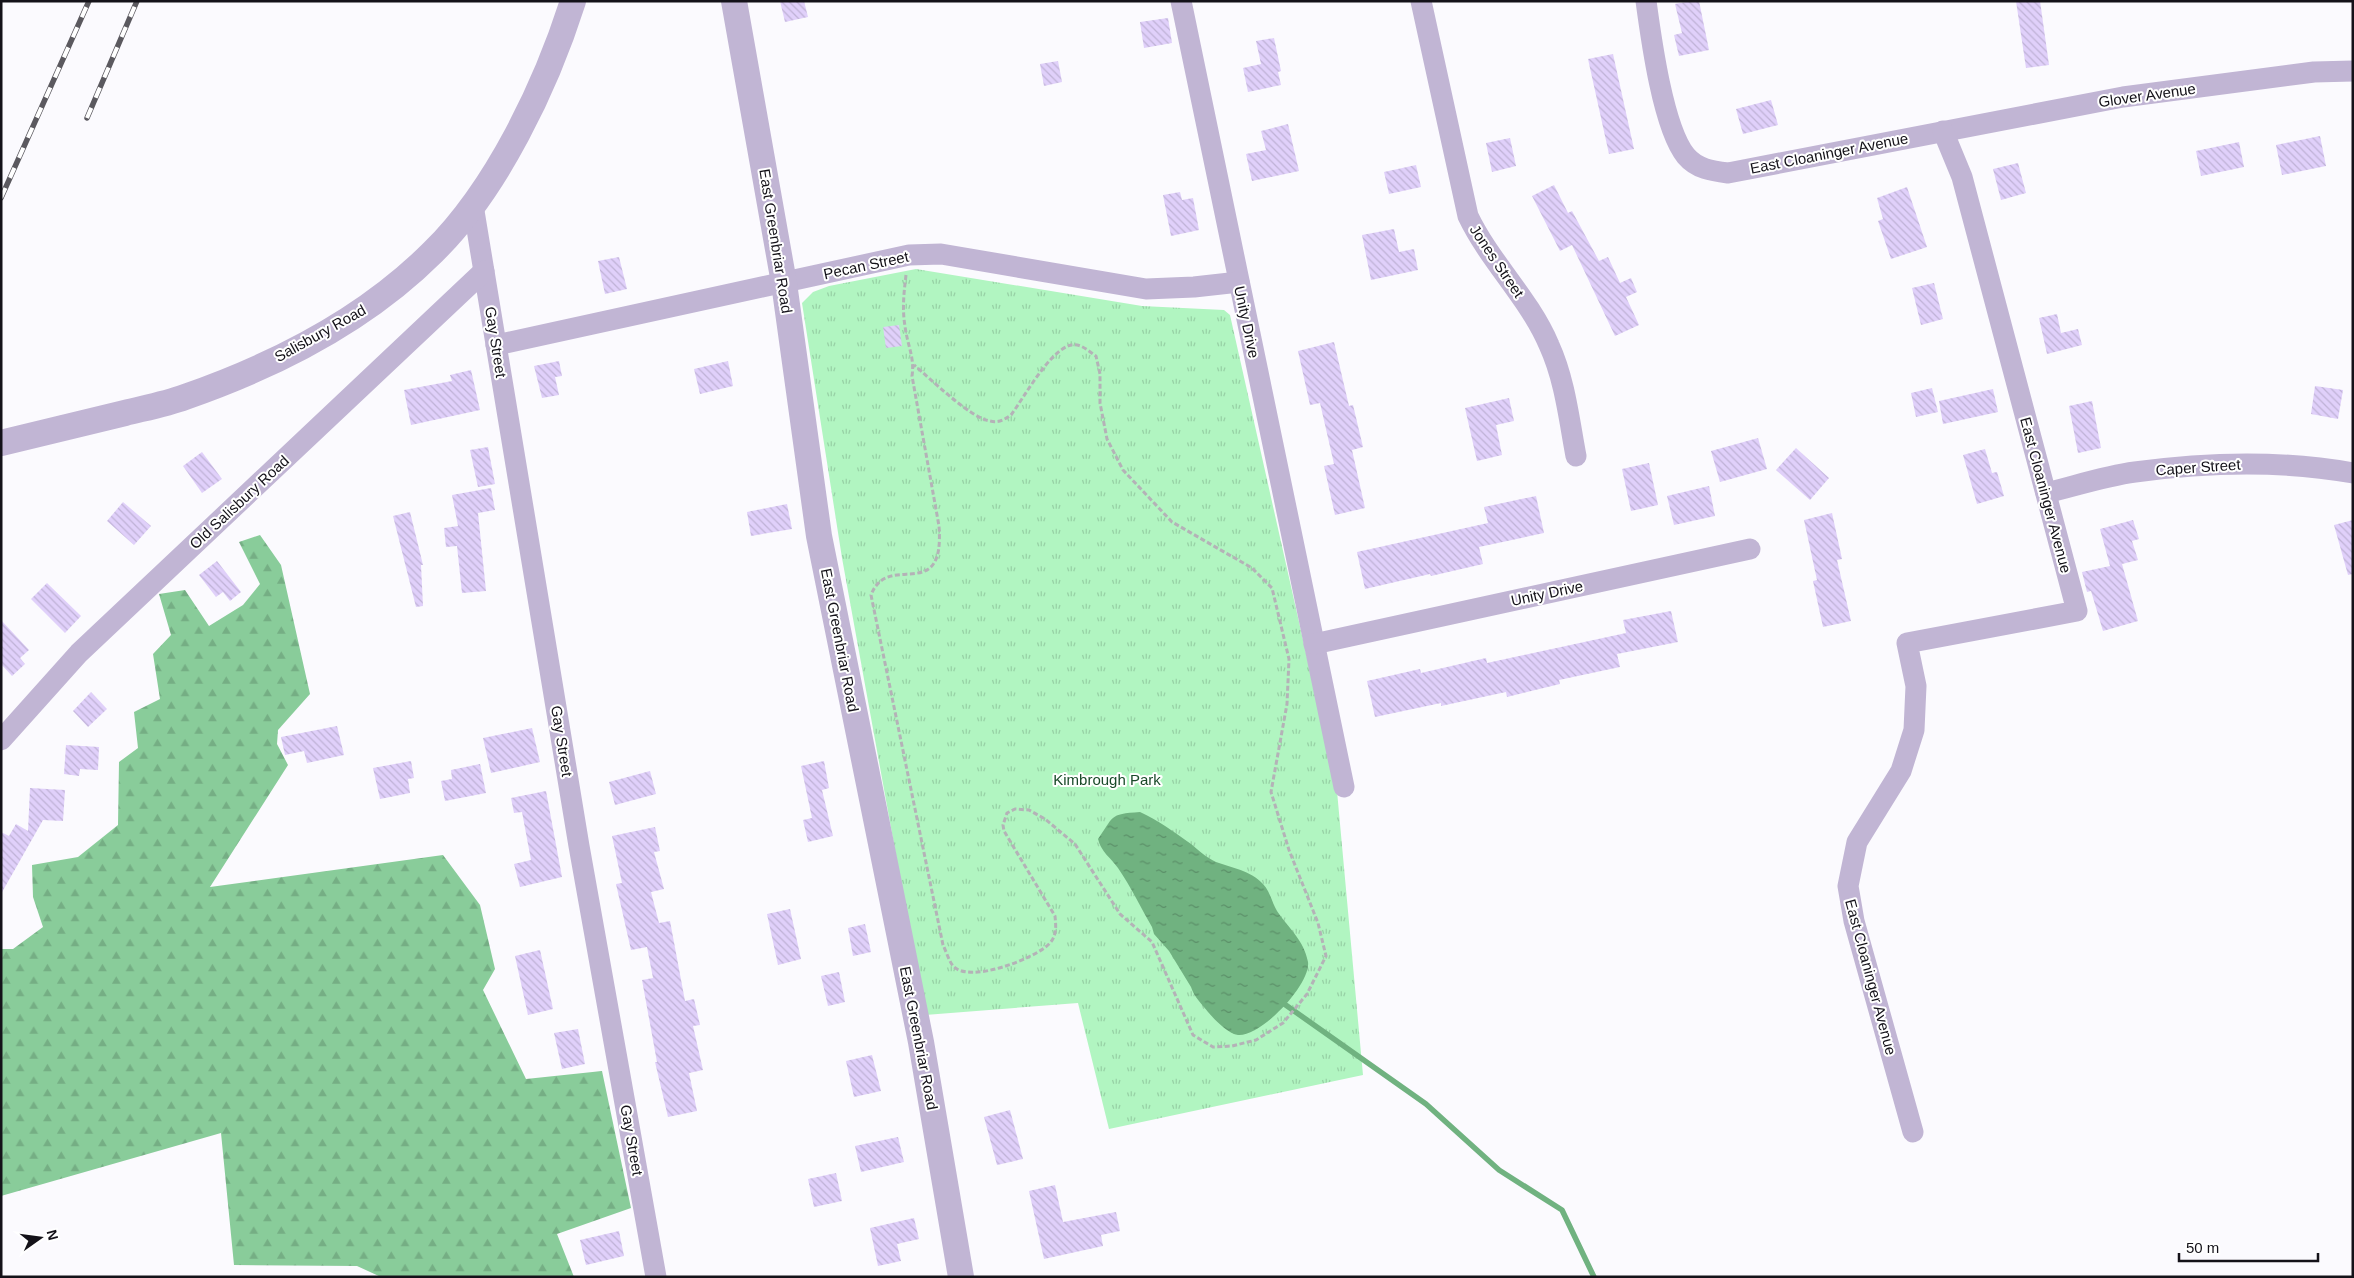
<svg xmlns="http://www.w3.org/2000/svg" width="2354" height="1278" font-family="Arial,sans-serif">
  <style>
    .forest { fill: url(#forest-firs) }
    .park { fill: url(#park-tufts) }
    .water { fill: url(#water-ripples) }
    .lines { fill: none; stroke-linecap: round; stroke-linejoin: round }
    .stream { stroke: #70b280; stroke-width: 5.5 }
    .building { fill: url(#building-back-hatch) }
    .path { stroke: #b4b2b7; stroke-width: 3; stroke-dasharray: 5 2.5; stroke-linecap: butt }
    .minor { stroke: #c1b5d4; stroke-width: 21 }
    .tertiary { stroke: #c1b5d4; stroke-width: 26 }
    .rail-casing { stroke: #5b595f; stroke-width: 5.5 }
    .rail { stroke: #fff; stroke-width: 4; stroke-dasharray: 11; stroke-linecap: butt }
    .labels { text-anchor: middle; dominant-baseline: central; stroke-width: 4; stroke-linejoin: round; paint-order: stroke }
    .street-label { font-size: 15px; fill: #141219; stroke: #fff }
    .park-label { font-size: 15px; fill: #194a29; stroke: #fff }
  </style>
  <defs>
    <pattern id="forest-firs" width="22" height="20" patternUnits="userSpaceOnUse" patternTransform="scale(1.25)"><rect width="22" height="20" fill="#89cc9a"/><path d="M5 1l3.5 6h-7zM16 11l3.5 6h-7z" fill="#75ae84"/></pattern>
    <pattern id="park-tufts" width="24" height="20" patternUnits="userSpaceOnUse" patternTransform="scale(1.25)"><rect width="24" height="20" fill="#b1f5c1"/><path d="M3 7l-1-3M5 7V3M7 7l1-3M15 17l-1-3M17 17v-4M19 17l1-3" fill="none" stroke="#97d1a5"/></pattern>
    <pattern id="water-ripples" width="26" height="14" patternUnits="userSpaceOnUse" patternTransform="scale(1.25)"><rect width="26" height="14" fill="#70b280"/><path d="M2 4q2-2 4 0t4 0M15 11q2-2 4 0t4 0" fill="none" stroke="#5b8f68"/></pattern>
    <pattern id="building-back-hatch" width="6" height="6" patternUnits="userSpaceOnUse" patternTransform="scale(1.25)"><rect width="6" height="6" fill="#e0d0fa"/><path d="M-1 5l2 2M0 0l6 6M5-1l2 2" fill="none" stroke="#bfb2d6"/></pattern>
  </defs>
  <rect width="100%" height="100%" fill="#fbfafe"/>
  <polygon class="forest" points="260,535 281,565 310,694 278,730 277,744 288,765 210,887 443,855 480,905 495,969 483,990 526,1079 602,1071 631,1208 557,1234 574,1277 381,1277 357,1266 234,1265 221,1133 1,1196 1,949 13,949 43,927 33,897 32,865 78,857 118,825 119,762 138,748 134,712 160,699 153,654 171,635 159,594 185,590 209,626 243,605 260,584 239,542"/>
  <polygon class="park" points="916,269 1142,306 1224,310 1230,315 1337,791 1363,1075 1109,1129 1078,1003 925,1015 842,558 802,303 813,292 829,286"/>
  <path class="water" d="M 1140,812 C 1158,820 1174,832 1191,844 C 1198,850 1207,858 1216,862 C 1232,868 1250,870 1263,884 C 1270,891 1272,903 1277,911 C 1289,929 1304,940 1308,962 C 1311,984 1261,1037 1238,1035 C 1228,1034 1214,1019 1208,1012 C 1202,1004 1194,997 1191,987 L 1169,951 L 1154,934 L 1152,927 C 1141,908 1131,887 1118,868 C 1111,858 1101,852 1098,839 C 1114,817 1108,814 1140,812 Z"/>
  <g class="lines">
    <polyline class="stream" points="1280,1001 1426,1104 1499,1170 1562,1210 1594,1277"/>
  </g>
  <g class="building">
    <polygon points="780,1 804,1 808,17 785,22"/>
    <polygon points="1691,1 1699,1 1709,50 1679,56 1674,35 1682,33 1675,4"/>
    <polygon points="2016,1 2040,1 2049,65 2026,68"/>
    <polygon points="1168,18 1172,43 1144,48 1140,22"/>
    <polygon points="1274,38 1281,71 1278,72 1281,85 1248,92 1243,68 1261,64 1256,41"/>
    <polygon points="1613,54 1634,149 1609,154 1588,59"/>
    <polygon points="1058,61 1062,82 1044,86 1040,64"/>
    <polygon points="1771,100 1778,125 1743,134 1736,109"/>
    <polygon points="1288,124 1299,171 1252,181 1246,154 1266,150 1261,131"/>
    <polygon points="2320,136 2326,166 2282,175 2276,145"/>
    <polygon points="1510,138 1516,166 1492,172 1486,143"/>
    <polygon points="2239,142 2244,167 2201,176 2196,151"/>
    <polygon points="2018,163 2026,193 2001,200 1993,169"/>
    <polygon points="1416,165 1421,187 1389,194 1384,172"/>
    <polygon points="1554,185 1568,213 1572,211 1599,261 1608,257 1620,283 1631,278 1637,292 1626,297 1639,325 1615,336 1572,245 1560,251 1532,196"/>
    <polygon points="1907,187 1927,247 1891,259 1878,221 1883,219 1877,198"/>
    <polygon points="1180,192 1182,200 1193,198 1199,230 1171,236 1163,195"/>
    <polygon points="1394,229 1399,252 1414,249 1418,270 1371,280 1362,235"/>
    <polygon points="619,257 627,289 605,294 598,261"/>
    <polygon points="1934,283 1943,319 1921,325 1912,288"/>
    <polygon points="2057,314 2061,333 2078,329 2082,345 2047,354 2039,318"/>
    <polygon points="899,325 902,346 886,348 883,327"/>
    <polygon points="1334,342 1349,406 1353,405 1363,447 1352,450 1365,508 1335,515 1324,466 1334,464 1320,403 1310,405 1298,351"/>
    <polygon points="559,361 562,376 555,377 559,395 542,398 534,366"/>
    <polygon points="728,361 733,386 700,394 694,369"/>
    <polygon points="471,370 480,410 411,425 404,390 452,381 450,375"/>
    <polygon points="2315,386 2343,390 2338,419 2311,414"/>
    <polygon points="1932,388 1938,412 1916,417 1911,393"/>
    <polygon points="1993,389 1998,412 1943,424 1939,401"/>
    <polygon points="1509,398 1514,421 1496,425 1502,455 1477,461 1465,408"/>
    <polygon points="2092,401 2101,448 2078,453 2069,406"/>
    <polygon points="1758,438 1767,469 1720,482 1711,451"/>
    <polygon points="488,447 495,484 478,487 470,450"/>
    <polygon points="1796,448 1829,478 1810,500 1776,470"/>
    <polygon points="1985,449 1992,473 1997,472 2004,496 1977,504 1963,455"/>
    <polygon points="202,452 222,479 202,493 183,466"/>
    <polygon points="1649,463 1658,505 1631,511 1622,469"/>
    <polygon points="1709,486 1715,516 1674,525 1667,496"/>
    <polygon points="491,488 495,510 478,513 486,591 462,593 457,546 446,547 444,528 458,526 452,495"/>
    <polygon points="1536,496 1544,533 1479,547 1483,564 1431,576 1430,574 1365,589 1357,552 1488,523 1484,507"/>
    <polygon points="123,502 151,526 134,545 107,521"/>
    <polygon points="787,504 792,529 751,536 747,512"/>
    <polygon points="410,512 423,565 421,565 423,606 416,607 393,516"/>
    <polygon points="1832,513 1842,559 1837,560 1851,621 1823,627 1813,581 1817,580 1804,520"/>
    <polygon points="2133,520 2139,539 2132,541 2138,560 2122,564 2138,621 2103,631 2091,591 2087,592 2082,572 2110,566 2100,529"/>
    <polygon points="2353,520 2353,574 2348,575 2334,525"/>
    <polygon points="217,561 241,592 230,601 223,592 216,597 199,575"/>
    <polygon points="47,583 81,616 65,633 31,599"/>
    <polygon points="1671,611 1678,642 1617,654 1620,667 1559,680 1560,684 1507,697 1506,692 1441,706 1441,703 1375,717 1367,681 1420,669 1421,673 1486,658 1487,663 1626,633 1623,620"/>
    <polygon points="1,620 29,650 20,658 25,664 12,676 1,664"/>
    <polygon points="91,692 107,709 88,727 73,711"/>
    <polygon points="337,726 344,755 307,763 304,751 285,755 281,737"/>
    <polygon points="532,728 540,762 491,773 483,738"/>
    <polygon points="66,745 99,747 98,770 80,769 79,776 64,774"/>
    <polygon points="411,761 414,778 408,779 410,793 380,799 373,768"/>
    <polygon points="824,761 829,788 822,790 833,836 808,842 803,820 812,818 801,766"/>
    <polygon points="480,764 486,793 445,801 441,781 452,779 451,770"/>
    <polygon points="650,771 656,794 615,805 609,782"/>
    <polygon points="30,788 65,790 63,821 43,820 1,894 1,832 9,836 16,824 28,831"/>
    <polygon points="546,791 562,877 520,887 514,864 531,860 522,812 514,813 511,798"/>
    <polygon points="655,827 660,851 654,852 664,889 651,892 659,923 670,921 685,1001 694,999 700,1025 693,1026 703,1070 689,1073 697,1111 668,1117 655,1062 657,1062 642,980 653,978 647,947 631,950 616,884 622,883 612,836"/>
    <polygon points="790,909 801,959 778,965 767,914"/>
    <polygon points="865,924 871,952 853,956 848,928"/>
    <polygon points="540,950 553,1009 528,1015 515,956"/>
    <polygon points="839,972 845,1002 828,1006 821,976"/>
    <polygon points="578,1029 585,1064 562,1069 554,1033"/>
    <polygon points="872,1055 881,1091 854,1097 846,1061"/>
    <polygon points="1010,1110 1023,1159 997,1165 984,1117"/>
    <polygon points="898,1137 904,1162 861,1172 855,1146"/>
    <polygon points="836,1173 842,1201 814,1207 808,1179"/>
    <polygon points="1055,1185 1063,1222 1116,1212 1120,1231 1101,1235 1103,1246 1044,1259 1029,1191"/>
    <polygon points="914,1218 919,1239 897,1244 901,1261 878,1266 870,1228"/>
    <polygon points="619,1231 624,1256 586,1265 580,1240"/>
  </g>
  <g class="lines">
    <path class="path" d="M 906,275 C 904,292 902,309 905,326 C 907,344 915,358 912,376 L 939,526 C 945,606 888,550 871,595 L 943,945 C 946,951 949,961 953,966 C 969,984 1034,959 1049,944 C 1057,936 1056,926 1055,916 L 1004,831 L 1003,825 L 1007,813 L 1015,809 L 1029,810 L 1045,819 L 1075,844 L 1120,914 L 1152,942 L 1193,1035 L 1213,1047 L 1232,1046 L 1256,1040 L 1283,1023 L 1307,994 L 1326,956 L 1318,923 L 1289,850 L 1271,792 L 1287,704 L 1289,659 L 1272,588 L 1252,568 L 1172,522 L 1123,470 L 1107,439 L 1100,403 L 1100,374 L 1096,356 C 1088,351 1079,341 1068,346 C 1047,355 1025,396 1011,415 C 1004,420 998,423 990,421 C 970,418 931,379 914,365"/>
    <g class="minor">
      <polyline points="1181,1 1344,787"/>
      <path d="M 1421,1 L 1468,216 C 1490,262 1529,298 1549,345 C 1565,380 1569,419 1576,456"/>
      <path d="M 1646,1 C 1651,38 1663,128 1686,156 C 1697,169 1712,171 1728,173 L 2123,97 L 2314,72 L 2353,71"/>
      <polyline points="473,205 579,846 656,1277"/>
      <polyline points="496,345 909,255 941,254 1146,289 1194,287 1239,282"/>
      <path d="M 2046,493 C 2075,486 2105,476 2135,472 C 2208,462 2281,460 2353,473"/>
      <polyline points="1314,644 1750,549"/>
      <polyline points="1,740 79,653 484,271"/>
      <polyline points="1913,1132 1854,921 1848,886 1857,842 1901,771 1914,730 1916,686 1907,643 2077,611 1962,177 1943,131"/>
    </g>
    <g class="tertiary">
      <polyline points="734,1 784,283 819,536 921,1042 961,1277"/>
      <path d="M 1,443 C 43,433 84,423 125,413 C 145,408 166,404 185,397 C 274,366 366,319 433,252 C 497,189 546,86 573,1"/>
    </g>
    <g class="rail-casing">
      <g id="rail">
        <polyline points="87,118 137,1"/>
        <polyline points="1,198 89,1"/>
      </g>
    </g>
    <use href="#rail" class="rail"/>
  </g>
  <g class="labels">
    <g class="street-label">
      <text transform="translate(2147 95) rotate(-8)">Glover Avenue</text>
      <text transform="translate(1829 153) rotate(-11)">East Cloaninger Avenue</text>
      <text transform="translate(776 241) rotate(81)">East Greenbriar Road</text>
      <text transform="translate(1497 261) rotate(56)">Jones Street</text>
      <text transform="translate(866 265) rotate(-12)">Pecan Street</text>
      <text transform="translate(1247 322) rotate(78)">Unity Drive</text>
      <text transform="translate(320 333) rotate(-29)">Salisbury Road</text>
      <text transform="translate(496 342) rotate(81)">Gay Street</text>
      <text transform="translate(2198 467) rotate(-4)">Caper Street</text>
      <text transform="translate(2046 495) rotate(75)">East Cloaninger Avenue</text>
      <text transform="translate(239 502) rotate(-43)">Old Salisbury Road</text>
      <text transform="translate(1547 593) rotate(-12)">Unity Drive</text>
      <text transform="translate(840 640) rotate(79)">East Greenbriar Road</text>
      <text transform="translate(562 741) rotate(81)">Gay Street</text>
      <text transform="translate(1871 977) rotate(75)">East Cloaninger Avenue</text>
      <text transform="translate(919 1038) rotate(79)">East Greenbriar Road</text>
      <text transform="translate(632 1140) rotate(80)">Gay Street</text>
    </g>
    <g class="park-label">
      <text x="1107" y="779">Kimbrough Park</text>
    </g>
  </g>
  <rect width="2354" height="1278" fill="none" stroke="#141219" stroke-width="5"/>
  <g transform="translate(40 1238) rotate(76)" stroke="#ffffff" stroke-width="4" paint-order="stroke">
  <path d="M0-4L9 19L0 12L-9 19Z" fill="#141219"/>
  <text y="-8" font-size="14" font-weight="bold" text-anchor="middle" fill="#141219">N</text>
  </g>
  <path d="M2179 1253v8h139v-8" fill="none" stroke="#141219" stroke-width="2.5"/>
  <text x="2186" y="1253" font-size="15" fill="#141219" stroke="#ffffff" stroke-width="4" paint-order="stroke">50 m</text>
</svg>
